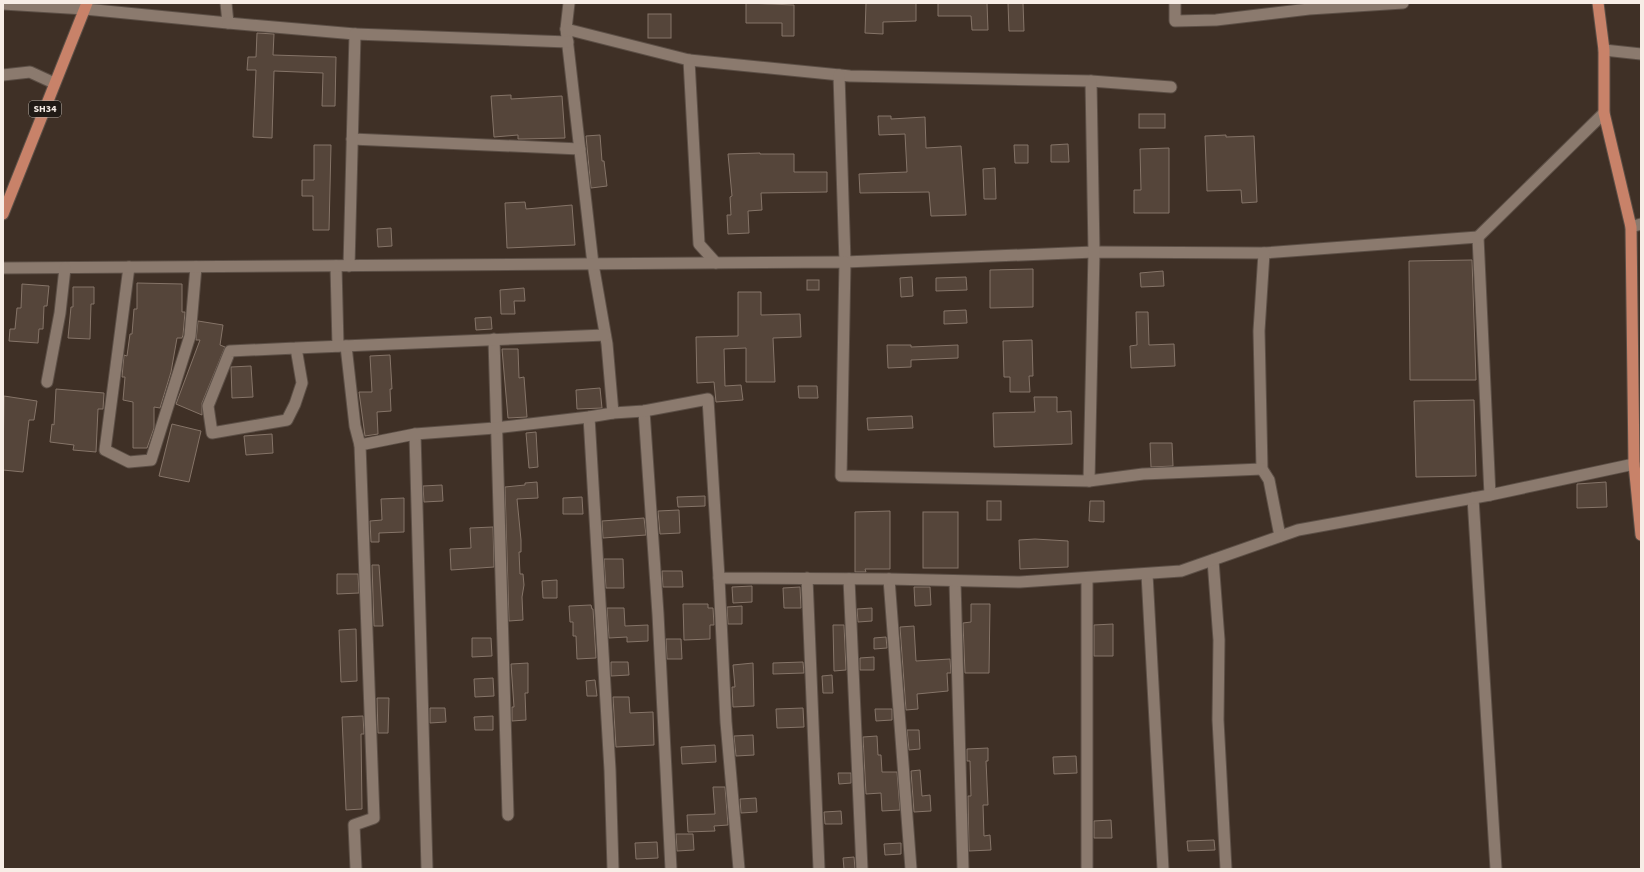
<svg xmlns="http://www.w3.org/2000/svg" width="1644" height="872" font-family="'Source Sans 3',sans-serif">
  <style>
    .building { fill: #55453a; stroke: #857468 }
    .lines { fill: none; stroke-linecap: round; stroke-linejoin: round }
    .minor-casing { stroke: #5c4f46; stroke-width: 13 }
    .primary-casing { stroke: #5c4f46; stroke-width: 13 }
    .minor { stroke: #8b7a6e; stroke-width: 11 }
    .primary { stroke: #c88269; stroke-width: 11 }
    .labels { text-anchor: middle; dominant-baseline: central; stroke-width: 3; stroke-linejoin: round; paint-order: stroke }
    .shield { fill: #201a15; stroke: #b6aea7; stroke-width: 1 }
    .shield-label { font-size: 10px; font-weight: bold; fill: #f7ede6 }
  </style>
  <rect width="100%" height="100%" fill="#3f3026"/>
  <g class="building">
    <polygon points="746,3 794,5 794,36 782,36 782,23 746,23"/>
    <polygon points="866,3 916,3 916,21 883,22 883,34 865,33"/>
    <polygon points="938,3 987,3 988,30 972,30 971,16 938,16"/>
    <polygon points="1008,3 1023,3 1024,31 1009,31"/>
    <rect x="648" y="14" width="23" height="24"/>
    <polygon points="257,33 274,34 273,55 336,57 335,106 322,106 323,73 274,71 272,138 253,137 256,70 247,70 248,57 256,57"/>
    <polygon points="511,95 511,99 562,96 565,138 522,139 518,139 518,135 494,137 491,96"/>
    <rect x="1139" y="114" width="26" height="14"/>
    <polygon points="878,116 891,116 891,119 925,117 926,148 961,146 966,215 931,216 929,192 860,193 859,174 907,172 905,134 879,135"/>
    <polygon points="600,135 602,161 604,161 607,186 591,188 586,136"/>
    <polygon points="1226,135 1226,137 1254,136 1257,202 1242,203 1241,190 1207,191 1205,136"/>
    <polygon points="1068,144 1069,162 1051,162 1051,145"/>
    <polygon points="314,145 331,145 329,230 313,230 313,196 302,196 302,180 314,180"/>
    <polygon points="1014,145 1028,145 1028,163 1015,163"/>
    <polygon points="1169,148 1169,213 1134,213 1134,190 1141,190 1140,149"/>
    <polygon points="760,153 760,154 794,154 794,172 827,172 827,192 761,193 762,210 748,211 749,233 728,234 727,215 731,215 730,197 732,196 728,154"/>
    <polygon points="995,168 996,199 984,199 983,169"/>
    <polygon points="525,202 526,209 572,205 575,245 507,248 505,203"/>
    <polygon points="391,228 392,246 378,247 377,229"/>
    <polygon points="1472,260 1476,380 1410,380 1409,261"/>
    <polygon points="1033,269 1033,307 990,308 990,270"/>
    <polygon points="1163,271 1164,286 1141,287 1140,273"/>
    <polygon points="912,277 913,296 901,297 900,278"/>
    <polygon points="966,277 967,290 936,291 936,278"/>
    <rect x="807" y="280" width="12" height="10"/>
    <polygon points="137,283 182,284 182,312 185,312 183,335 182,338 177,338 171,372 160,408 154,407 154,428 147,448 133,448 133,402 123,400 125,377 122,377 124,355 127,356 130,334 132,334 134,309 137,309"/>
    <polygon points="22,284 49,286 47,306 44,306 43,329 39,329 38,343 9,341 10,329 15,329 17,308 21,308"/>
    <polygon points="73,287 94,287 94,304 91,304 90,339 68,338 71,307 73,307"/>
    <polygon points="524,288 525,301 514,301 515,314 501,314 500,290"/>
    <polygon points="738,292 761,292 761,315 800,314 801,337 773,338 775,382 746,382 746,348 724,349 725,386 741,385 743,400 716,402 714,382 697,383 696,337 738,336"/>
    <polygon points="966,310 967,323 944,324 944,311"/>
    <polygon points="1136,312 1148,312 1149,345 1174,344 1175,366 1131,368 1130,346 1137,345"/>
    <polygon points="491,317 492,329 476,330 475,318"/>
    <polygon points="198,321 223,325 220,345 225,347 202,403 202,415 176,404 200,340 196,340"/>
    <polygon points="1032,340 1033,376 1029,376 1030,392 1010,392 1010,377 1004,377 1003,341"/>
    <polygon points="887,345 911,345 911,347 958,345 958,358 911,360 911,367 888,368"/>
    <polygon points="502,349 518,349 519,378 524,377 527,417 508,418"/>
    <polygon points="390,355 392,389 390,389 391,411 377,412 378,434 365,436 359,392 372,392 370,356"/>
    <polygon points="251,366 253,397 232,398 231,367"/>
    <polygon points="798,386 817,386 818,398 799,398"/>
    <polygon points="600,388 602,408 577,409 576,390"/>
    <polygon points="56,389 104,393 103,409 98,409 96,452 73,450 74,445 50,442 52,424 54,425"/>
    <polygon points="4,396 37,401 34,420 29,420 23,472 3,470"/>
    <polygon points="1034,397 1057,397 1057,412 1071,411 1072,444 994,447 993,413 1035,412"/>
    <polygon points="1474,400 1476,476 1416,477 1414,401"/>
    <polygon points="912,416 913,428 868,430 867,418"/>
    <polygon points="172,424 201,431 189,482 159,476"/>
    <polygon points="536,432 538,467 529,468 526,433"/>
    <polygon points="272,434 273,453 246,455 244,436"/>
    <polygon points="1150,443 1172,443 1173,466 1151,467"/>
    <polygon points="537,482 538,498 517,499 521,540 521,552 519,552 520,574 523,574 524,585 522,597 523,620 509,621 505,487 525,485 525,483"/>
    <polygon points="1606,482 1607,507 1577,508 1577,484"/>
    <polygon points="442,485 443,501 424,502 423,486"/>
    <polygon points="705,496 705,506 678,507 677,497"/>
    <polygon points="582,497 583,514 563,514 563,498"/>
    <polygon points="404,498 404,532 379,533 379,542 371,542 370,521 382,520 381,499"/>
    <rect x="987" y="501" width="14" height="19"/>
    <polygon points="1090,501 1104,501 1104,522 1089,521"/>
    <polygon points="679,510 680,533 660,534 658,511"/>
    <polygon points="890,511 890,569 865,569 866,572 855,572 855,512"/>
    <rect x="923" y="512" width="35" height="56"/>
    <polygon points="644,518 646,535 603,538 602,521"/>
    <polygon points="493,527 494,567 451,570 450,549 471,548 470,528"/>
    <polygon points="1035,539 1068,541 1068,567 1020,569 1019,540"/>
    <polygon points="604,559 623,559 624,588 606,588"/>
    <polygon points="372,565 379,565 383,626 374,626"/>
    <polygon points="662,571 682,571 683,587 663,587"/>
    <polygon points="337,574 358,574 359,593 337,594"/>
    <polygon points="557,580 557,598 543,598 542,581"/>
    <polygon points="752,586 752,602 733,603 732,587"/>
    <polygon points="800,587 801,608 784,608 783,588"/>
    <polygon points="914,587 930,587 931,605 915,606"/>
    <polygon points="683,604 708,604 708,608 713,608 714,625 710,625 710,639 684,640"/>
    <polygon points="971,604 990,604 989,673 965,673 963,623 971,622"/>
    <polygon points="591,605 592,609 593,609 596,658 577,659 576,636 573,636 573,622 570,622 569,606"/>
    <polygon points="742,606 742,624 728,624 727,607"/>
    <polygon points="607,608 624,608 625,626 648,625 648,641 627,642 627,637 609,638"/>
    <polygon points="872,608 872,621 858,622 857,609"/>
    <polygon points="1113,624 1113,656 1094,656 1094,625"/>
    <polygon points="833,625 844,625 846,670 834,671"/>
    <polygon points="914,626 916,661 950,659 951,673 947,673 948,691 917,694 918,709 906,710 900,627"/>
    <polygon points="356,629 357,681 341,682 339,630"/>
    <polygon points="886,637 887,648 874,649 874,638"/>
    <polygon points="472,638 491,638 492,656 472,657"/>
    <polygon points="666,639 681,639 682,659 667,659"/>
    <polygon points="874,657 874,670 860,670 860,658"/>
    <polygon points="611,662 628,662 629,675 611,676"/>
    <polygon points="803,662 804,673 773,674 773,663"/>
    <polygon points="528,663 528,693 525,693 526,720 512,721 512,707 514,707 511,664"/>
    <polygon points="753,663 754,706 733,707 732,687 735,687 733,665"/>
    <polygon points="832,675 833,693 823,693 822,676"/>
    <polygon points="493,678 494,696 475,697 474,679"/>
    <polygon points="595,680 597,696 587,696 586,681"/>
    <polygon points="613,697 629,697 630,713 653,712 654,745 616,747"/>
    <polygon points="377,698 389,698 388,733 378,733"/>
    <polygon points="430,708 445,708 446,722 430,723"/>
    <polygon points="803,708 804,727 777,728 776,709"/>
    <polygon points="875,709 892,709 892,720 876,721"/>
    <polygon points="363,716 364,734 361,734 362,809 346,810 342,717"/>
    <polygon points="493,716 493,730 475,730 474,717"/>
    <polygon points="907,730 919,730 920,749 909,750"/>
    <polygon points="753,735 754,755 736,756 734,736"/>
    <polygon points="877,736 878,755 881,755 882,772 897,772 900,810 882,811 881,793 866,794 863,737"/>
    <polygon points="715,745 716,762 682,764 681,747"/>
    <polygon points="988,748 988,761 986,761 988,805 983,805 984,836 990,835 991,850 969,851 968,796 971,796 970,761 967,761 967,749"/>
    <polygon points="1076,756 1077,773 1054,774 1053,757"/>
    <polygon points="920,770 922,796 930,795 931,811 914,812 911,771"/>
    <polygon points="838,773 851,773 851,783 839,784"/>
    <polygon points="713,787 725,787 728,825 714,826 715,831 688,832 687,815 715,814"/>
    <polygon points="756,798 757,812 741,813 740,799"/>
    <polygon points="841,811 842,824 825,824 824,812"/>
    <polygon points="1111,820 1112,838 1094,838 1094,821"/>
    <polygon points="676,834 693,834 694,850 677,851"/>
    <polygon points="1214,840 1215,850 1188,851 1187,841"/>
    <polygon points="657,842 658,858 636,859 635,843"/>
    <polygon points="901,843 901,854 885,855 884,844"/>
    <polygon points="854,857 855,869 844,869 843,858"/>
  </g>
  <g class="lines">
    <g class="minor-casing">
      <g id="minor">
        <polyline points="569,3 566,29 593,264 607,344 613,413"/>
        <polyline points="1175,3 1175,21 1216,20 1309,9 1403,3"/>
        <polyline points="3,4 85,9 228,23 226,3"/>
        <polyline points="228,23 355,34"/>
        <polyline points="566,29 689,60 850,76 1091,81 1171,87"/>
        <polyline points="1604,50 1641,54"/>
        <polyline points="689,60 699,244 716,263"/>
        <polyline points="3,75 30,72 54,83"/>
        <polyline points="839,75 845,262 1094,252 1264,253 1478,237 1490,495"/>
        <polyline points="352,139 580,149"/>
        <polyline points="1631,227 1641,224"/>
        <polyline points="1478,237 1604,113"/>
        <polyline points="1264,253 1259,331 1262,469 1269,480 1280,536"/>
        <polyline points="336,266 338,346"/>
        <polyline points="349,266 355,34 568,42"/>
        <polyline points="129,267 105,450 129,462 151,460 190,336 196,267"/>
        <polyline points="3,268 845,262 841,476 1089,481 1094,252 1091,81"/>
        <polyline points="494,339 508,815"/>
        <polyline points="346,346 355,426 360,445"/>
        <polyline points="296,348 230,351 208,406 212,433 287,420 295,404 302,383 296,348 605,335"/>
        <polyline points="47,382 60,313 65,268"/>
        <polyline points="644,411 658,614 671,869"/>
        <polyline points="589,417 610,770 613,869"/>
        <polyline points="415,434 427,869"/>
        <polyline points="1089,481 1143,474 1262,469"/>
        <polyline points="1473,498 1496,869"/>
        <polyline points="1213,560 1219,640 1218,720 1226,869"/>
        <polyline points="1147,574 1163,869"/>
        <polyline points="719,578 726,722 739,869"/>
        <polyline points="807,578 819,869"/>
        <polyline points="1087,578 1087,869"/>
        <polyline points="849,579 862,869"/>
        <polyline points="889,579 911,869"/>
        <polyline points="955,581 963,869"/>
        <polyline points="356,869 354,825 374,818 360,445 415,434 495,428 589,417 613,413 644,411 708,399 719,578 889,579 1020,582 1181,571 1298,530 1490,495 1634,464"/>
      </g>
    </g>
    <g class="primary-casing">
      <g id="primary">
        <polyline points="1598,3 1604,50 1604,113 1631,227 1634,464 1641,535"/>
        <polyline points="3,214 87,3"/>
      </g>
    </g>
    <use href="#minor" class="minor"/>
    <use href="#primary" class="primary"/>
  </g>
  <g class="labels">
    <rect class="shield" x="29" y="101" width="32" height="16" rx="3"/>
    <g class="shield-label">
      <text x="45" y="109">SH34</text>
    </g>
  </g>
  <rect width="1644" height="872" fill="none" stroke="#f7ede6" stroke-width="8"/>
</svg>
